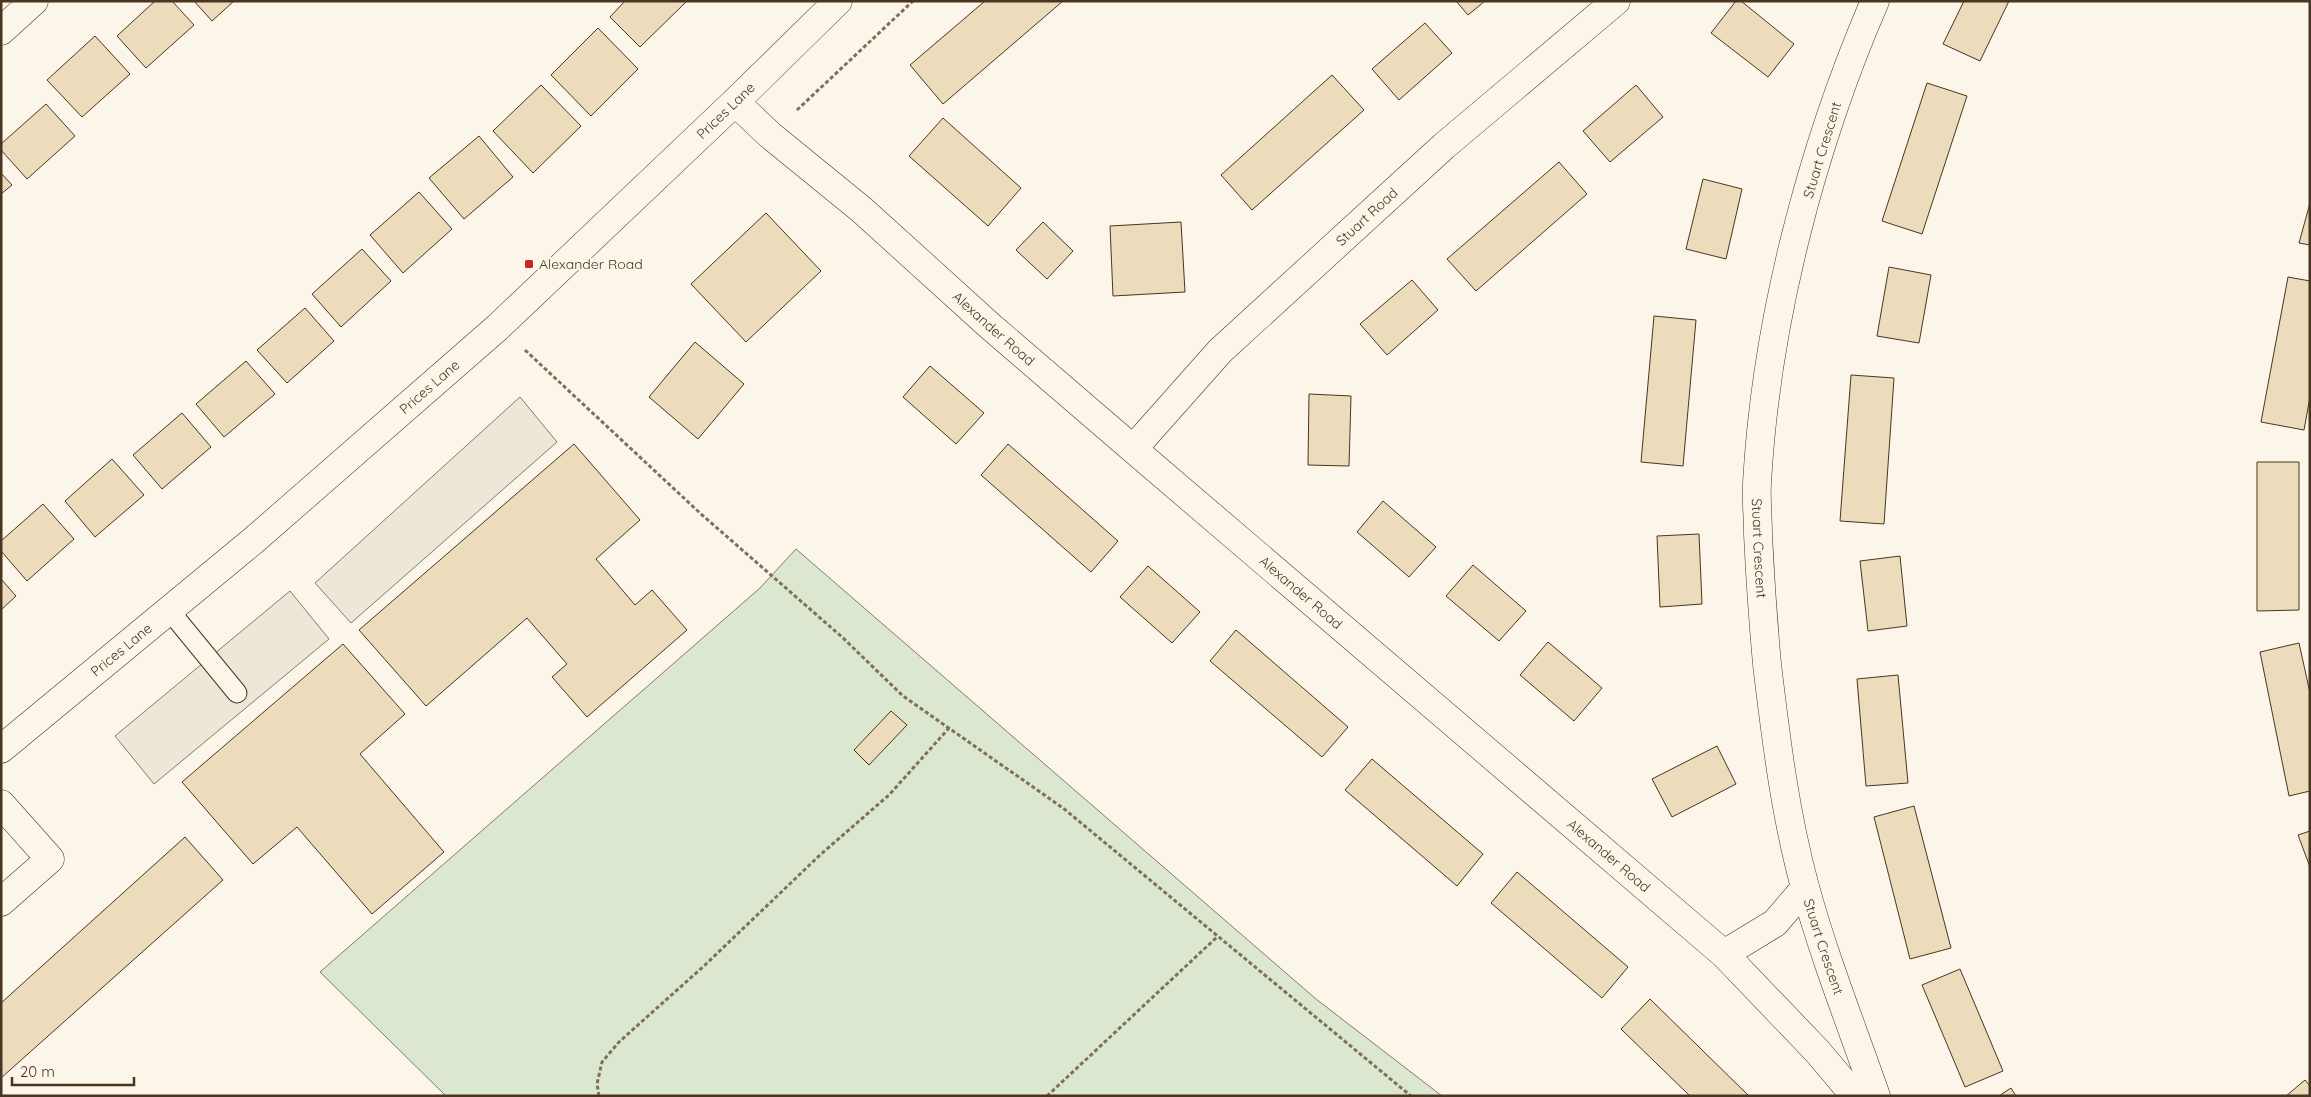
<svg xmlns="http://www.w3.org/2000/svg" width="2311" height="1097" font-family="Quicksand,sans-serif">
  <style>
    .green { fill: #dce7d0; stroke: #887966 }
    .parking { fill: #ede7d9; stroke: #887966 }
    .building { fill: #ecdcbc; stroke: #4a3520 }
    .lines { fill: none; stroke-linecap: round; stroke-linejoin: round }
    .lane-casing { stroke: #4a3520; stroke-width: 21 }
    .street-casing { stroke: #4a3520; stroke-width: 29 }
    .secondary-casing { stroke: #4a3520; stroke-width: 29 }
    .path { stroke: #7f6f5c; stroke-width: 3; stroke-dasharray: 4 2.5; stroke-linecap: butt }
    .lane { stroke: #fbf6e9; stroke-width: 19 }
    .street { stroke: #fbf6e9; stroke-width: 28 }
    .secondary { stroke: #fbf6e9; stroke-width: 28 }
    .poi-dot { fill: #c62828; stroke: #fbf6e9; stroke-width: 2 }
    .labels { text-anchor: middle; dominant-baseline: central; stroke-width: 4; stroke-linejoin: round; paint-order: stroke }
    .street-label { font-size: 14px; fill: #4a3520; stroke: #fbf6e9 }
    .poi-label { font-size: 14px; fill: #4a3520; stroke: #fbf6e9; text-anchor: start }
  </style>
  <rect width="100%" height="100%" fill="#fbf6e9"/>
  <polygon class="green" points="796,549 1316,999 1442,1096 446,1096 320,972 760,588"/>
  <g class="parking">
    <polygon points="520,397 557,442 351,623 315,583"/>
    <polygon points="290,591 329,639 154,784 115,736"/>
  </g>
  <g class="building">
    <polygon points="155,1 172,1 194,25 146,68 117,36"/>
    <polygon points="194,1 234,1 212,21"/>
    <polygon points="625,1 687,1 640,47 610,17"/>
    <polygon points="985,1 1063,1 943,104 910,65"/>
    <polygon points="1456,1 1485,1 1468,15"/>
    <polygon points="1736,1 1741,1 1794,44 1768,77 1711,33"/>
    <polygon points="1964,1 2009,1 1980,61 1943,44"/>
    <polygon points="1425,23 1452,53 1399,100 1372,69"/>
    <polygon points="598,28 638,69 591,116 551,75"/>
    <polygon points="95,36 130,74 82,117 47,80"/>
    <polygon points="1332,75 1364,110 1252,210 1221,175"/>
    <polygon points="1927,83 1967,96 1922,234 1882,221"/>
    <polygon points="541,85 581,126 533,173 493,131"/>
    <polygon points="1636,85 1663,117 1610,162 1583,131"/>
    <polygon points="46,104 75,136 27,179 1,150 1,144"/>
    <polygon points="943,118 1021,188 988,226 909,156"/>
    <polygon points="479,136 513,177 464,219 429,178"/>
    <polygon points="1559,162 1587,194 1476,291 1447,259"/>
    <polygon points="1,173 12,185 1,194"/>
    <polygon points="1703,179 1742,189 1726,259 1686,249"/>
    <polygon points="419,192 452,229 403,273 370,235"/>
    <polygon points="2310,203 2310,245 2299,243"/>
    <polygon points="766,213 821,271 746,342 691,284"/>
    <polygon points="1043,222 1073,251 1047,279 1016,250"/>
    <polygon points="1181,222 1185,292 1113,296 1110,226"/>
    <polygon points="362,249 391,281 341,327 312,294"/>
    <polygon points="1889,267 1931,275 1919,343 1877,336"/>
    <polygon points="2288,277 2310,281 2310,397 2304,430 2261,422"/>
    <polygon points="1412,280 1438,310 1387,355 1360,324"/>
    <polygon points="305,308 334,341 287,383 257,350"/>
    <polygon points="1654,316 1696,320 1683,466 1641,462"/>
    <polygon points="695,342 744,384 698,439 649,397"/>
    <polygon points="246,361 275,394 224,437 196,404"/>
    <polygon points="930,366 984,413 956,444 903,397"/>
    <polygon points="1851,375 1894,378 1884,524 1840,521"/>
    <polygon points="1309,394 1351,396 1349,466 1308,465"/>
    <polygon points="182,413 211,447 162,489 133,455"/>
    <polygon points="574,444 640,520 596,559 635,605 652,590 687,630 587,717 552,677 567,664 527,618 426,706 359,630"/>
    <polygon points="1008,444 1118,541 1091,572 981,475"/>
    <polygon points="112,459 144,495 95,537 65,501"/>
    <polygon points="2257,462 2299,462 2299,610 2257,611"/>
    <polygon points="1383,501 1436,547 1409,577 1357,532"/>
    <polygon points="43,504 74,539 27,581 1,551 1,541"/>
    <polygon points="1699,534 1702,604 1660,607 1657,536"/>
    <polygon points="1900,556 1907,626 1868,631 1860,561"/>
    <polygon points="1473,565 1526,611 1499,641 1446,596"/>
    <polygon points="1148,566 1200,612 1172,643 1120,597"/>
    <polygon points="1,579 16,596 1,610"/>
    <polygon points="1236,630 1348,727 1322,757 1210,661"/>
    <polygon points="1548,642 1602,688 1574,721 1520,675"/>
    <polygon points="2299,643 2310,693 2310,791 2289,796 2260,652"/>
    <polygon points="343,644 405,714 360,754 444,852 372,914 297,827 253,864 182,782"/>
    <polygon points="1898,675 1908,783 1866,786 1857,679"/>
    <polygon points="891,711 907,725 869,765 854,750"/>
    <polygon points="1717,746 1736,784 1672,817 1652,779"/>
    <polygon points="1372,759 1483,854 1457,886 1345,790"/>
    <polygon points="1914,806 1951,948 1910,959 1874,817"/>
    <polygon points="2310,831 2310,867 2298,835"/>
    <polygon points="185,837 223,880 1,1078 1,1003"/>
    <polygon points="1517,872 1628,967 1602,998 1491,903"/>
    <polygon points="1960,969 2003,1071 1965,1087 1922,985"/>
    <polygon points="1650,999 1749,1096 1690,1096 1621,1029"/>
    <polygon points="2305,1080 2310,1086 2310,1096 2286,1096"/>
    <polygon points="2011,1088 2016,1096 1999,1096"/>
  </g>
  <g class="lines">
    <g class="lane-casing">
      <polyline id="lane" points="169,610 237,693"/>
    </g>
    <g class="street-casing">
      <g id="street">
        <path id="s1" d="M 1875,1 C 1811,149 1766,322 1757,483 C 1756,500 1758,517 1758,534 C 1760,577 1763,620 1767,664 C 1776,739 1785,814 1805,887 C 1824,957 1852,1027 1876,1096"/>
        <polyline points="1,31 34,1"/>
        <path id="s2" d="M 735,102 L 770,135 L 862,210 L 990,326 L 1133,449 L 1724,954 L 1817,1051 L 1855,1096"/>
        <path id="s3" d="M 1133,449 L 1220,351 L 1444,146 L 1616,1"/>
        <polyline points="1,804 50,859 1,902"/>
        <polyline points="1724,954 1775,923 1805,888"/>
      </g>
    </g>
    <g class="secondary-casing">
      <g id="secondary">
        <path id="s4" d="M 1,749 L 254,540 L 498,327 L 735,102 L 838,1"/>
      </g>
    </g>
    <g class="path">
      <polyline points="797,110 913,1"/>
      <polyline points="525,350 701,514 842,637 903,696 1063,808 1411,1096"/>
      <polyline points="599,1096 597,1084 602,1062 619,1042 705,965 820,855 889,795 949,728"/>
      <polyline points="1047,1096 1217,937"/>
    </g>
    <use href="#lane" class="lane"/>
    <use href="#street" class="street"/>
    <use href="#secondary" class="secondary"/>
  </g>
  <rect class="poi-dot" x="524" y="259" width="10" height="10" rx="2.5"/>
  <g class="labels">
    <g class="street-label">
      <text stroke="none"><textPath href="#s4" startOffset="966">Prices Lane</textPath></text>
      <text transform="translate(1822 150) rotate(-73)">Stuart Crescent</text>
      <text stroke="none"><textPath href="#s3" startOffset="330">Stuart Road</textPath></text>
      <text stroke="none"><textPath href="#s2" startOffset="344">Alexander Road</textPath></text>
      <text stroke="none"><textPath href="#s4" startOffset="561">Prices Lane</textPath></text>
      <text stroke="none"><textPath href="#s1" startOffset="564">Stuart Crescent</textPath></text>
      <text stroke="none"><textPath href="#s2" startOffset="749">Alexander Road</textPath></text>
      <text stroke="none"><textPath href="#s4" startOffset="156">Prices Lane</textPath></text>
      <text stroke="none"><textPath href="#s2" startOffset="1154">Alexander Road</textPath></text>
      <text stroke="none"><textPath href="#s1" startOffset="969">Stuart Crescent</textPath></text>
    </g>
    <g class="poi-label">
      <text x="539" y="264">Alexander Road</text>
    </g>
  </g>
  <rect width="2311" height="1097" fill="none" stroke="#4a3520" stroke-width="5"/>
  <path d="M12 1077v8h122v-8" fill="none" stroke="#4a3520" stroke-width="2.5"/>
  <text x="20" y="1077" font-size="15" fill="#4a3520" stroke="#fbf6e9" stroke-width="4" paint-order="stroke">20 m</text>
</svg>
